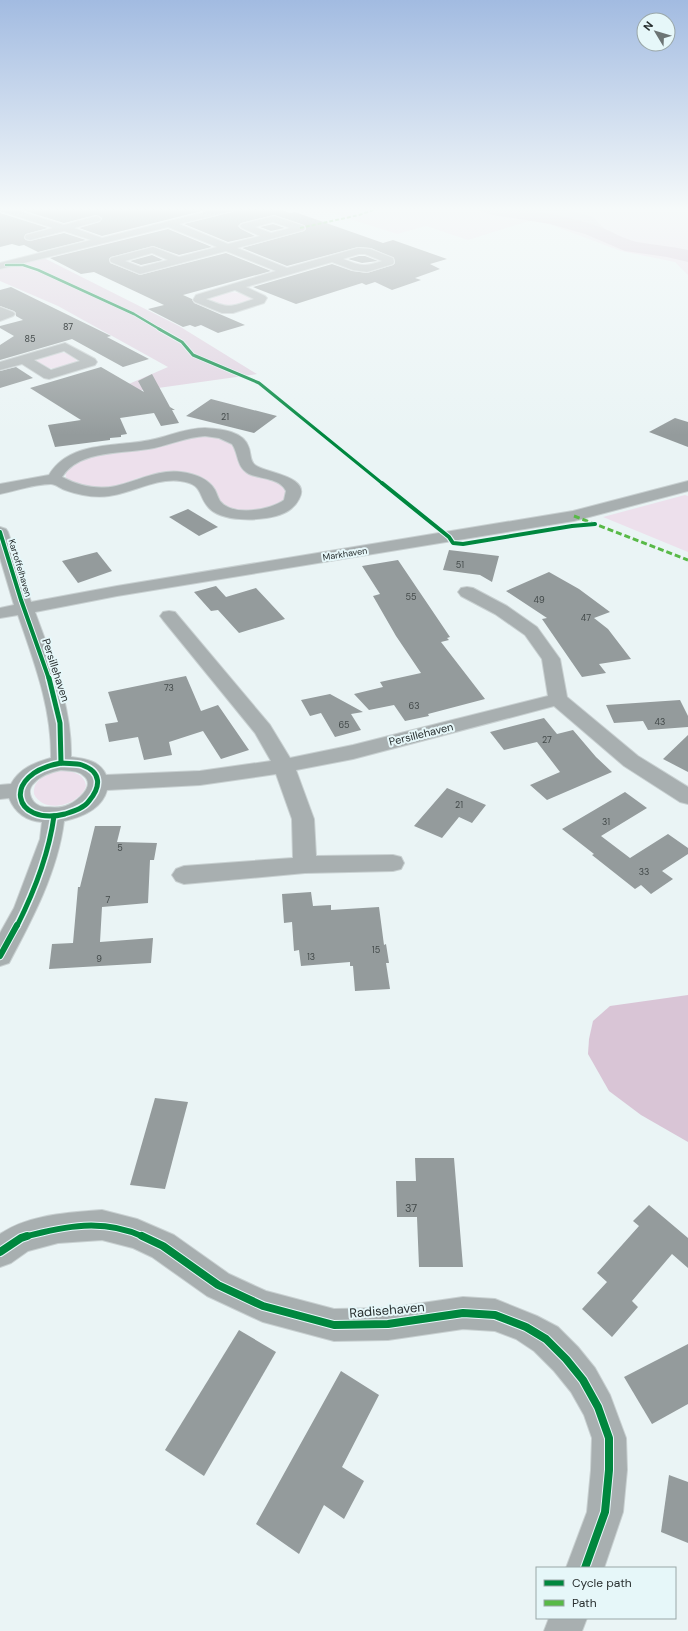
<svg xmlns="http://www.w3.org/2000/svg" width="688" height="1631" font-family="'DM Sans',sans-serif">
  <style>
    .green { fill: #ede0ec }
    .forest { fill: #e0d2e0 }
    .water { fill: #d9c5d6 }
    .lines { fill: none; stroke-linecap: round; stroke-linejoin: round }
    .river { fill: #d9c5d6; fill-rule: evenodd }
    .building { fill: #949b9c }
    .street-casing { stroke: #c8d0d1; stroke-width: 2 }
    .street { fill: #a8afb0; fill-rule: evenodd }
    .quiet-far1 { stroke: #58b947; stroke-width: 2; stroke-dasharray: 4 2; stroke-linecap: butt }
    .quiet { stroke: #58b947; stroke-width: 3; stroke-dasharray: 6 3; stroke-linecap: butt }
    .cycleway-far5-casing { stroke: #e6f7f9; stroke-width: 3.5 }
    .cycleway-far4-casing { stroke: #e6f7f9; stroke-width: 4.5 }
    .cycleway-far3-casing { stroke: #e6f7f9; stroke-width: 6 }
    .cycleway-far2-casing { stroke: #e6f7f9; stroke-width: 8 }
    .cycleway-far1-casing { stroke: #e6f7f9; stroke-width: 8 }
    .cycleway-casing { stroke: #e6f7f9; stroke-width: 10 }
    .cycleway-far5 { stroke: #00873e; stroke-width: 2.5 }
    .cycleway-far4 { stroke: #00873e; stroke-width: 3 }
    .cycleway-far3 { stroke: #00873e; stroke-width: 4 }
    .cycleway-far2 { stroke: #00873e; stroke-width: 5 }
    .cycleway-far1 { stroke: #00873e; stroke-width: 6 }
    .cycleway { stroke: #00873e; stroke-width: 8 }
    .labels { text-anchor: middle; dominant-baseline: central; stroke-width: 4; stroke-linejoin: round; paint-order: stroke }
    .number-label { font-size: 9px; fill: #434a4a }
    .far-street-label { font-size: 9px; fill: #282f2f; stroke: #e6f7f9 }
    .street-label { font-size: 11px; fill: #282f2f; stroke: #e6f7f9 }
    .near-number-label { font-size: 11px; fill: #434a4a }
    .near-street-label { font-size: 13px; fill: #282f2f; stroke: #e6f7f9 }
  </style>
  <rect width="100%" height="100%" fill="#eaf4f5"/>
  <g class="green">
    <polygon points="313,207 688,207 688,275 675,262 621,251 535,219 468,240 426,226 397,234"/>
    <path d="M 225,292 L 243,293 L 252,299 C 242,310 223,306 211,301 L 210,300 L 213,296 Z"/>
    <path d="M 58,352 L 71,354 L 77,361 C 65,372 48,371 35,361 L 37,358 Z"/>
    <path d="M 190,436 L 214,436 L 233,442 L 241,466 L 282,483 L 289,496 C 286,499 283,503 280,505 C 264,512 237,515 222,504 C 216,499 215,489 209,483 L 157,474 L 138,478 L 115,487 L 96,489 L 67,481 C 55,454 133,451 148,448 C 162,445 176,440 190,436 Z"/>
    <polygon points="685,495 688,496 688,552 603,517"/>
    <path d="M 61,771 C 72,771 84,773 86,786 C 80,805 44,815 34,794 C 32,779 49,773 61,771 Z"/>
  </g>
  <g class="forest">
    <polygon points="512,207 571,207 565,209 593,217 616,241"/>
    <polygon points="44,258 179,326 257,374 101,396 168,367 58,306 0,281 0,269"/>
  </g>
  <polygon class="water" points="688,995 688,1142 641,1115 609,1091 588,1054 589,1039 593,1021 610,1006"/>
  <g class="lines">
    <path class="river" d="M 476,207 C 518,207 558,213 597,226 C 610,230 623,239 637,242 C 654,245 671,246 688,250 L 688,262 L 667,257 L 625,251 L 585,234 L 550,224 L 493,215 L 479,211 Z"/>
  </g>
  <g class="building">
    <polygon points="12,207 218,207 102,236 79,228 100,222 102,218 96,215 64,223"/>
    <polygon points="238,207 270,207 291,213 295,212 383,243 393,240 447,259 430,264 440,269 415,278 421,280 392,290 375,282 366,285 362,283 296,304 253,287 332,264 352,271 367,273 393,265 395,263 394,258 371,248 358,247 287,266 242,248 304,231 306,229 304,225 274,215 241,223 238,226 241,229 255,236 228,242 184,224 236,211"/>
    <polygon points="0,213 48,228 26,234 24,238 26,240 30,241 64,233 86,240 38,252 24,245 19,246 12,244 0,247"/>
    <polygon points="273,224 285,228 271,231 260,227"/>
    <polygon points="168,229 212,247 179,255 153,246 111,257 109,259 110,263 140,275 226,253 271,271 183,295 192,299 194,303 245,325 218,333 201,325 195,327 190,325 183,327 148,309 164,305 94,272 81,274 50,258"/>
    <polygon points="152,255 163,260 141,265 130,261"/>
    <polygon points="359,256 365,256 378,261 362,263 348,259"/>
    <polygon points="11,287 111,336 107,337 149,359 123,367 72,339 0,360 0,345 14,336 0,328 0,326 23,320 16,316 16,313 14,311 0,306 0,290"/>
    <polygon points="16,367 33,378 0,388 0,371"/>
    <polygon points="101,367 144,392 138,381 152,374 170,407 175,410 172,410 179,423 161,426 154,413 120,418 127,434 121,435 121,437 110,438 110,440 55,447 48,425 81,420 30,388"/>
    <polygon points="211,399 234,405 277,416 254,433 186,416"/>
    <polygon points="675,418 688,422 688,447 649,432"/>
    <polygon points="188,509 218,527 199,536 169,517"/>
    <polygon points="449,550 499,556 492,582 480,575 443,570"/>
    <polygon points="97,552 112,571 78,583 62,561"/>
    <polygon points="398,560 450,637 447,638 449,640 441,642 485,699 428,714 429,716 405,721 394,705 369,710 354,694 383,687 380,682 421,673 396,636 373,596 380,594 362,566"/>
    <polygon points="549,572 579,589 610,612 594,618 608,629 631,659 599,664 606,673 582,677 542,619 547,618 506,591"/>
    <polygon points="216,586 226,597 256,588 285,619 239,633 218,610 211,611 194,592"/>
    <polygon points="186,676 201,711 218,705 249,750 221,759 203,731 169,742 172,755 144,760 138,737 109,742 105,724 118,722 108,692"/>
    <polygon points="330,694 363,712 351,714 361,730 335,737 321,713 310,716 301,700"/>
    <polygon points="680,700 688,716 688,727 648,730 643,721 614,723 606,705"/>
    <polygon points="544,718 557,734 573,730 596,757 612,772 547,800 530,785 560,772 537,742 504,750 490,732"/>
    <polygon points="688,735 688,772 663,759"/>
    <polygon points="447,788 486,805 472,823 459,817 442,838 414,826"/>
    <polygon points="625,792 647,808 601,836 630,858 668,834 688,848 688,854 662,871 673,879 651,894 641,885 635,889 592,855 594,854 562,829"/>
    <polygon points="95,826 121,826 117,842 157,843 154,860 150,860 148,903 102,907 100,942 153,938 151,963 49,969 52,944 73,943 78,887 80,887"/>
    <polygon points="311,892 313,906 331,905 331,910 379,907 384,945 386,944 389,963 386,963 390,989 355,991 353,966 350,966 350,962 301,966 299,950 294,951 292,922 284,923 282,894"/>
    <polygon points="155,1098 188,1102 165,1189 130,1185"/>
    <polygon points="415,1158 454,1158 463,1267 419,1267 417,1217 397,1217 396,1181 416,1181"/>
    <polygon points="649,1205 688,1238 688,1268 672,1254 632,1301 638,1307 612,1337 582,1309 607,1282 597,1273 639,1226 633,1221"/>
    <polygon points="239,1330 276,1352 204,1476 165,1450"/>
    <polygon points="688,1344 688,1404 652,1424 624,1377"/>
    <polygon points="341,1371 379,1395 342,1467 364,1481 344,1519 324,1505 299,1554 256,1524"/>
    <polygon points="669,1475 688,1482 688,1543 661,1532"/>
  </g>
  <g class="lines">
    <g class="street-casing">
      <g id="street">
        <path d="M 0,207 L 7,207 L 64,225 L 96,216 L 99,217 L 101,219 L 99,221 L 74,228 L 102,238 L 225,207 L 237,207 L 236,210 L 179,224 L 228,244 L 260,236 L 242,228 L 240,226 L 242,224 L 274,216 L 304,226 L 305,228 L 304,230 L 237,248 L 287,268 L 358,248 L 370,249 L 393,258 L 394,262 L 393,264 L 367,272 L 353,270 L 332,262 L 246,287 L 265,296 L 267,298 L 264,303 L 233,313 L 222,313 L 195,302 L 193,300 L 196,295 L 276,271 L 226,251 L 140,274 L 111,262 L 110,260 L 111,258 L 153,247 L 179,257 L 217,247 L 168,227 L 0,269 L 0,263 L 91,240 L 64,231 L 30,240 L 26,239 L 25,237 L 26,235 L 53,228 L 0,211 ZM 273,222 L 290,228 L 271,233 L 255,227 ZM 152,253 L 168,260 L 141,267 L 125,261 ZM 359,254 L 365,254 L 382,261 C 363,267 361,266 343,259 ZM 235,290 L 254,299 C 230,307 230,309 206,299 Z"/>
        <polygon points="0,307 13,312 15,314 13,316 0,321"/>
        <path d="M 65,343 L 95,359 L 97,362 L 95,365 L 49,379 L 44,378 L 22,364 L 0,370 L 0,362 ZM 64,351 L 80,361 L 51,370 L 34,360 Z"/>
        <path d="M 205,428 C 221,429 244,431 249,448 C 251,454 250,461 255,465 C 265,473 312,476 299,499 C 294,509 286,513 276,516 C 258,521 222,522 209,508 C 197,495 204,484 180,481 C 155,478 133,493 109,496 C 94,498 79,495 65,490 C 60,488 55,484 51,484 C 35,484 15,491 0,494 L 0,484 L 49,475 C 71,439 119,448 155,439 C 172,435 187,428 205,428 ZM 205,436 L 219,438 L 232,444 C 239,454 236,467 249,474 C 260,479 280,478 286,491 L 284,500 C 271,510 232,517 220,501 C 218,498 217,494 215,490 C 208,478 195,474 181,472 C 158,469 138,481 116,486 C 97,490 79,486 62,477 C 79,449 126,454 154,448 C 172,444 187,437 205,436 Z"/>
        <path d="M 688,481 L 688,491 L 574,521 L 117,596 L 35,612 C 52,659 72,706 71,757 C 86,759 100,761 106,775 L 200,771 L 271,761 L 255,733 L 163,620 L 160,616 L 163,612 L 169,611 L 175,612 L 270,725 L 290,758 L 353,745 L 548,696 L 542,659 L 525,635 L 495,614 L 461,596 L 458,592 L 461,588 L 467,587 L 473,588 L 507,606 L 537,627 L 560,659 L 567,697 L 638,756 L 688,787 L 688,804 L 680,802 L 624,766 L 554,706 L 353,759 L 296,770 L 314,819 L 316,856 L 393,855 L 401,857 L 404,863 L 401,869 L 393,871 L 305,873 L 184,884 L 176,881 L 172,875 L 176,869 L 184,866 L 293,858 L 292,819 L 276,774 L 200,785 L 107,790 C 102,809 82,817 64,821 C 58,871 32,920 9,963 L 0,966 L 0,933 L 14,908 L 40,839 L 42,822 C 27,821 15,813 9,798 L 0,799 L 0,785 L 11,784 C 20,768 34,763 51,758 C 52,708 34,662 18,615 L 0,618 L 0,608 L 14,605 L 0,558 L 0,527 L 6,529 L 8,532 L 31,602 L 117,586 L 573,511 ZM 61,770 C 69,771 78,770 84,776 C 96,786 77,801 68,805 C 60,809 52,807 44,807 C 32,806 25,791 34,783 C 41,775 51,772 61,770 Z"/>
        <path d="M 102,1210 L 137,1219 L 174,1235 L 229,1274 L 266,1291 L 334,1309 L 388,1308 L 463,1297 L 495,1299 L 537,1316 L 558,1327 L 578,1347 L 595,1368 L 610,1395 L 626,1438 L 627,1470 L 623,1512 L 604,1568 L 566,1568 L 587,1512 L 591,1470 L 592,1438 L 584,1415 L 571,1392 L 554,1371 L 534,1351 L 516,1339 L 495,1331 L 463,1329 L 388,1340 L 334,1341 L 263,1322 L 252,1317 L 207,1296 L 152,1257 L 133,1248 L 102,1240 L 58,1243 L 28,1251 L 11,1263 L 0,1267 L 0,1234 C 30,1214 67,1213 102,1210 Z"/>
        <polygon points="549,1618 587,1618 582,1631 544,1631"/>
      </g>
    </g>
    <use href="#street" class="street"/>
    <polyline class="quiet-far1" points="300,228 359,215 382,207"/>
    <polyline class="quiet" points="574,516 688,560"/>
    <g class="cycleway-far5-casing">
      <polyline id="cycleway-far5" points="6,265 23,265 38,270 134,314 161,330"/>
    </g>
    <g class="cycleway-far4-casing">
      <polyline id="cycleway-far4" points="159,329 182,342 193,355 259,383 383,484"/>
    </g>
    <g class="cycleway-far3-casing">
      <g id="cycleway-far3">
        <polyline points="382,483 449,537 453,543 463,544 572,526 595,524"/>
        <polyline points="0,532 21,600 49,679"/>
      </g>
    </g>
    <g class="cycleway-far2-casing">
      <g id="cycleway-far2">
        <polyline points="49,678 60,723 61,763"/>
        <path d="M 61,763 C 68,764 76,763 82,765 C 102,772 101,787 89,801 C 84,808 74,811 65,814 C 13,827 0,774 61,763 Z"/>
        <path d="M 17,926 C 34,892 49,853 54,816"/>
      </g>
    </g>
    <g class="cycleway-far1-casing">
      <g id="cycleway-far1">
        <polyline points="0,956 17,925"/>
        <path d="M 24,1237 C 65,1226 103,1218 144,1237"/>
      </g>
    </g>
    <g class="cycleway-casing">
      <g id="cycleway">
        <polyline points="142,1236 163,1246 218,1285 263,1306 334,1325 388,1324 463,1313 495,1315 526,1327 546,1339 566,1359 583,1380 598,1407 609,1438 609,1470 605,1512 585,1568"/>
        <polyline points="0,1252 21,1238 27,1236"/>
      </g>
    </g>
    <use href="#cycleway-far5" class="cycleway-far5"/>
    <use href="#cycleway-far4" class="cycleway-far4"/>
    <use href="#cycleway-far3" class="cycleway-far3"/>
    <use href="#cycleway-far2" class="cycleway-far2"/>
    <use href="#cycleway-far1" class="cycleway-far1"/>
    <use href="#cycleway" class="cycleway"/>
  </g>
  <linearGradient id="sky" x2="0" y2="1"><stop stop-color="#a2bbe1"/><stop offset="0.48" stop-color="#f6fafa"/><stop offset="1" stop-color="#f6fafa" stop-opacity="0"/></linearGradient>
  <rect width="688" height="435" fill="url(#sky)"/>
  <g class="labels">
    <g class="number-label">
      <text x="68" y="327">87</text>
      <text x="30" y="339">85</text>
      <text x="225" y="417">21</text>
      <text x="460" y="565">51</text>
      <text x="411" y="597">55</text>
      <text x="539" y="600">49</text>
      <text x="586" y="618">47</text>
      <text x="169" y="688">73</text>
      <text x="414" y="706">63</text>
      <text x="660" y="722">43</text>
      <text x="344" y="725">65</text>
      <text x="547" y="740">27</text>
      <text x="459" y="805">21</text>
      <text x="606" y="822">31</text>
      <text x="120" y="848">5</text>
      <text x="644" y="872">33</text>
      <text x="108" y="900">7</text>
      <text x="376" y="950">15</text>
      <text x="311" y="957">13</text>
      <text x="99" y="959">9</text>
    </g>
    <g class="far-street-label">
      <text transform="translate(345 554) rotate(-9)">Markhaven</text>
      <text transform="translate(20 568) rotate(73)">Kartoffelhaven</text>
    </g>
    <g class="street-label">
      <text transform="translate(56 670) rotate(72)">Persillehaven</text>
      <text transform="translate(421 734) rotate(-14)">Persillehaven</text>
    </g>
    <g class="near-number-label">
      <text x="411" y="1208">37</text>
    </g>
    <g class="near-street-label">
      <text transform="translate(387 1310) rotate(-5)">Radisehaven</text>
    </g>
  </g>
  <rect x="536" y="1567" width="140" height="52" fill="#e6f7f9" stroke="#9aa7a8"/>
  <rect x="544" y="1580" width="20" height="6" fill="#00873e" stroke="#9aa7a8"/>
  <text x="572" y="1587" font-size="12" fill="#282f2f">Cycle path</text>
  <rect x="544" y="1600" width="20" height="6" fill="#58b947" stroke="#9aa7a8"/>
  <text x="572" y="1607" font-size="12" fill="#282f2f">Path</text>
  <g transform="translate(656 32) rotate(308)"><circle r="19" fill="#e6f7f9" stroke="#9aa7a8"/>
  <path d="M0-3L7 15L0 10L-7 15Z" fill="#6c7474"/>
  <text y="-6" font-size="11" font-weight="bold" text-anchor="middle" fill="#282f2f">N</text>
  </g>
</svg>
